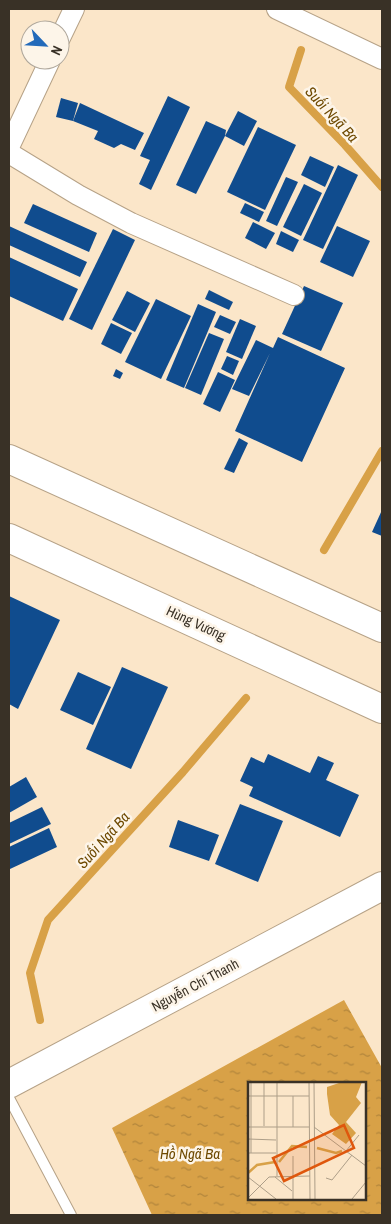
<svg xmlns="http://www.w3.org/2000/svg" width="391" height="1224" font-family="'Archivo Narrow',sans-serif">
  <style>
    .water { fill: url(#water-ripples); fill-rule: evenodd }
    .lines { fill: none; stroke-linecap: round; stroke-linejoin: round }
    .stream { stroke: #d8a147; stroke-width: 8 }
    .building { fill: #104c8e }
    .lane-casing { stroke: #b6a287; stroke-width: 12 }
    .street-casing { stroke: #b6a287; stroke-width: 22 }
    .secondary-casing { stroke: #b6a287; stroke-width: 30 }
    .lane { stroke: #fff; stroke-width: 10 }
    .street { stroke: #fff; stroke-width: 20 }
    .secondary { stroke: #fff; stroke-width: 28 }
    .labels { text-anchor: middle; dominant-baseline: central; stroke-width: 5; stroke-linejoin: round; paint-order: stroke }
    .street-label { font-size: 14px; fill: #393126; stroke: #fdf5e9 }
    .water-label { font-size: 15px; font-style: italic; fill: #6e4900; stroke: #fdf5e9 }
    .inset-river { fill: none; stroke: #d8a147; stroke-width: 2.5 }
    .inset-road { fill: none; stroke: #ad9e88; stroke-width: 1 }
    .view { fill: #df570d; fill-opacity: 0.15; stroke: #df570d; stroke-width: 2.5 }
    .inset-edge { fill: none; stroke: #393126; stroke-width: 2.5 }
  </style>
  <defs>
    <pattern id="water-ripples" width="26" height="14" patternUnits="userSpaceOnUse" patternTransform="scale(1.25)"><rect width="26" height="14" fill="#d8a147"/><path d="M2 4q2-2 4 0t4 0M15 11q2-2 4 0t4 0" fill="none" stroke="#b0843b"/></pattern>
  </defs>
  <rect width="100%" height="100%" fill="#fbe6c9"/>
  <path class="water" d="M 344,1000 L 382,1068 L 382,1215 L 152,1215 L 112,1128 ZM 250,1083 L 365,1083 L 365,1198 L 250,1198 Z"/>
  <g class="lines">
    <g class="stream">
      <polyline points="301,50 289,87 345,145 382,187"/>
      <polyline points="324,550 382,451"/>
      <polyline points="40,1020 30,973 48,920 183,772 246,698"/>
    </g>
  </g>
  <g class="building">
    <polygon points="168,96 190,107 151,190 139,184 150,160 140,156"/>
    <polygon points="61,98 78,103 73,121 56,117"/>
    <polygon points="80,103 144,133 135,150 121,144 114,148 94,139 98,131 73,121"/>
    <polygon points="238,111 257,121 244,146 225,136"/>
    <polygon points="206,121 226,130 225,136 196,194 176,185"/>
    <polygon points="258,127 296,145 265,210 227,192"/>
    <polygon points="310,156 334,167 325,187 301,175"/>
    <polygon points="338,165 358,175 323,249 303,240"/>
    <polygon points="286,177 298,182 277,226 266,221"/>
    <polygon points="304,184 322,193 301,236 283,227"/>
    <polygon points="245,203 264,212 259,222 240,213"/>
    <polygon points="33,204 97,233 89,252 24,223"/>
    <polygon points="253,222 275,233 266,249 245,238"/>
    <polygon points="9,226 87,262 80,277 9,245"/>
    <polygon points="337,226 370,241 353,277 320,262"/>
    <polygon points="113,229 135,240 92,330 69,319"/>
    <polygon points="281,231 299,240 293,252 276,244"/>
    <polygon points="9,257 78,289 63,321 9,296"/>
    <polygon points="304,286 343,303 321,351 282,334"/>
    <polygon points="209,290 233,302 229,310 205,299"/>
    <polygon points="127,291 150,303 135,332 112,320"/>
    <polygon points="156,299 191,316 161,379 125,362"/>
    <polygon points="198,304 216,312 184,388 166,380"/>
    <polygon points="220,315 236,322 230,334 214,327"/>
    <polygon points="240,319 256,326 242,359 226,352"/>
    <polygon points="111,323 132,333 121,354 101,344"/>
    <polygon points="209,333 224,339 201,395 185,388"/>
    <polygon points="278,337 345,368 302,462 235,431 270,353 249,396 232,389 256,340 273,348"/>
    <polygon points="227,356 239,361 233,375 221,369"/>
    <polygon points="116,369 123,373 120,379 113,376"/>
    <polygon points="218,372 235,380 220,412 203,404"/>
    <polygon points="239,438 248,443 234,473 224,469"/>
    <polygon points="382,510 382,536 372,532"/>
    <polygon points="9,596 60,620 18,709 9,704"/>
    <polygon points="122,667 168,687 131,769 86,749"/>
    <polygon points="78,672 111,687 93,725 60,710"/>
    <polygon points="268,754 310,773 318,756 334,763 326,780 359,795 340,837 249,796 253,787 240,781 251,757 264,763"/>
    <polygon points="26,777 37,797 9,813 9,787"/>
    <polygon points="240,804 283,821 258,882 215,864"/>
    <polygon points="42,807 51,824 9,844 9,823"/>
    <polygon points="178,820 219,835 209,861 169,847"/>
    <polygon points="49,828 57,847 10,869 9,847"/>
  </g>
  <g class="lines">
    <g class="lane-casing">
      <polyline id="lane" points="9,1098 71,1215"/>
    </g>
    <g class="street-casing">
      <g id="street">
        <polyline points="277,9 382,59"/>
        <polyline points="60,38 74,9"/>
        <polyline points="9,147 50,60"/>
        <polyline points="9,153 78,195 131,223 294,295"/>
      </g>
    </g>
    <g class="secondary-casing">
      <g id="secondary">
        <polyline points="9,459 382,628"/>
        <polyline points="9,538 382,709"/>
        <polyline points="9,1084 382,886"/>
      </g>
    </g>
    <use href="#lane" class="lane"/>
    <use href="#street" class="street"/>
    <use href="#secondary" class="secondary"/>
  </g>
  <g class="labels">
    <g class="street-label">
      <text transform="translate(196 623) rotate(25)">Hùng Vương</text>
      <text transform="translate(195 985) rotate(-28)">Nguyễn Chí Thanh</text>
    </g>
    <g class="water-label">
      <text transform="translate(332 114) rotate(47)">Suối Ngã Ba</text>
      <text transform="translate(103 840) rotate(-48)">Suối Ngã Ba</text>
      <text x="190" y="1153">Hồ Ngã Ba</text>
    </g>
  </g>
  <g transform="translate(248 1082)">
    <rect width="118" height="118" fill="#fbe6c9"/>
    <path d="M 94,0 L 114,0 L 108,15 L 113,21 L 98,40 L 108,51 L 98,62 L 84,52 L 91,43 L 82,33 L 79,12 L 79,5 Z" fill="#d8a147"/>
    <path class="inset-river" d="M 69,66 L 88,71 L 94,69M 31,80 L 44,64 L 59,65M 0,91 L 9,83 L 27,80"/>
    <path class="inset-road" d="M 3,0 L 3,71M 16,0 L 16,44M 61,0 L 62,117M 66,0 L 67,117M 0,14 L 61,14M 45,14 L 45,45M 0,45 L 61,45M 66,45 L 118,84M 0,57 L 28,58M 98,69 L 111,53M 0,71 L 28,71M 29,94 L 29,0M 0,95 L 28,117M 27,95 L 44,109M 78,96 L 84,98 L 104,73M 0,116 L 21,95 L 62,94M 45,117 L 45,74M 104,117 L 118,100"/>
    <path class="view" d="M 96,43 L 106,66 L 36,99 L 25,76 Z"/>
    <rect width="118" height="118" class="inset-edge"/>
  </g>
  <rect width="391" height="1224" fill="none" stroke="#393126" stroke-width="20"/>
  <g transform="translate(45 45) rotate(115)"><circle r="24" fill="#fdf5e9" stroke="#afa79b"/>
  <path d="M0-4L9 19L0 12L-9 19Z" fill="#236aba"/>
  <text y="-8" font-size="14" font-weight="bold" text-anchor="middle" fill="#393126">N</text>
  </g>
</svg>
